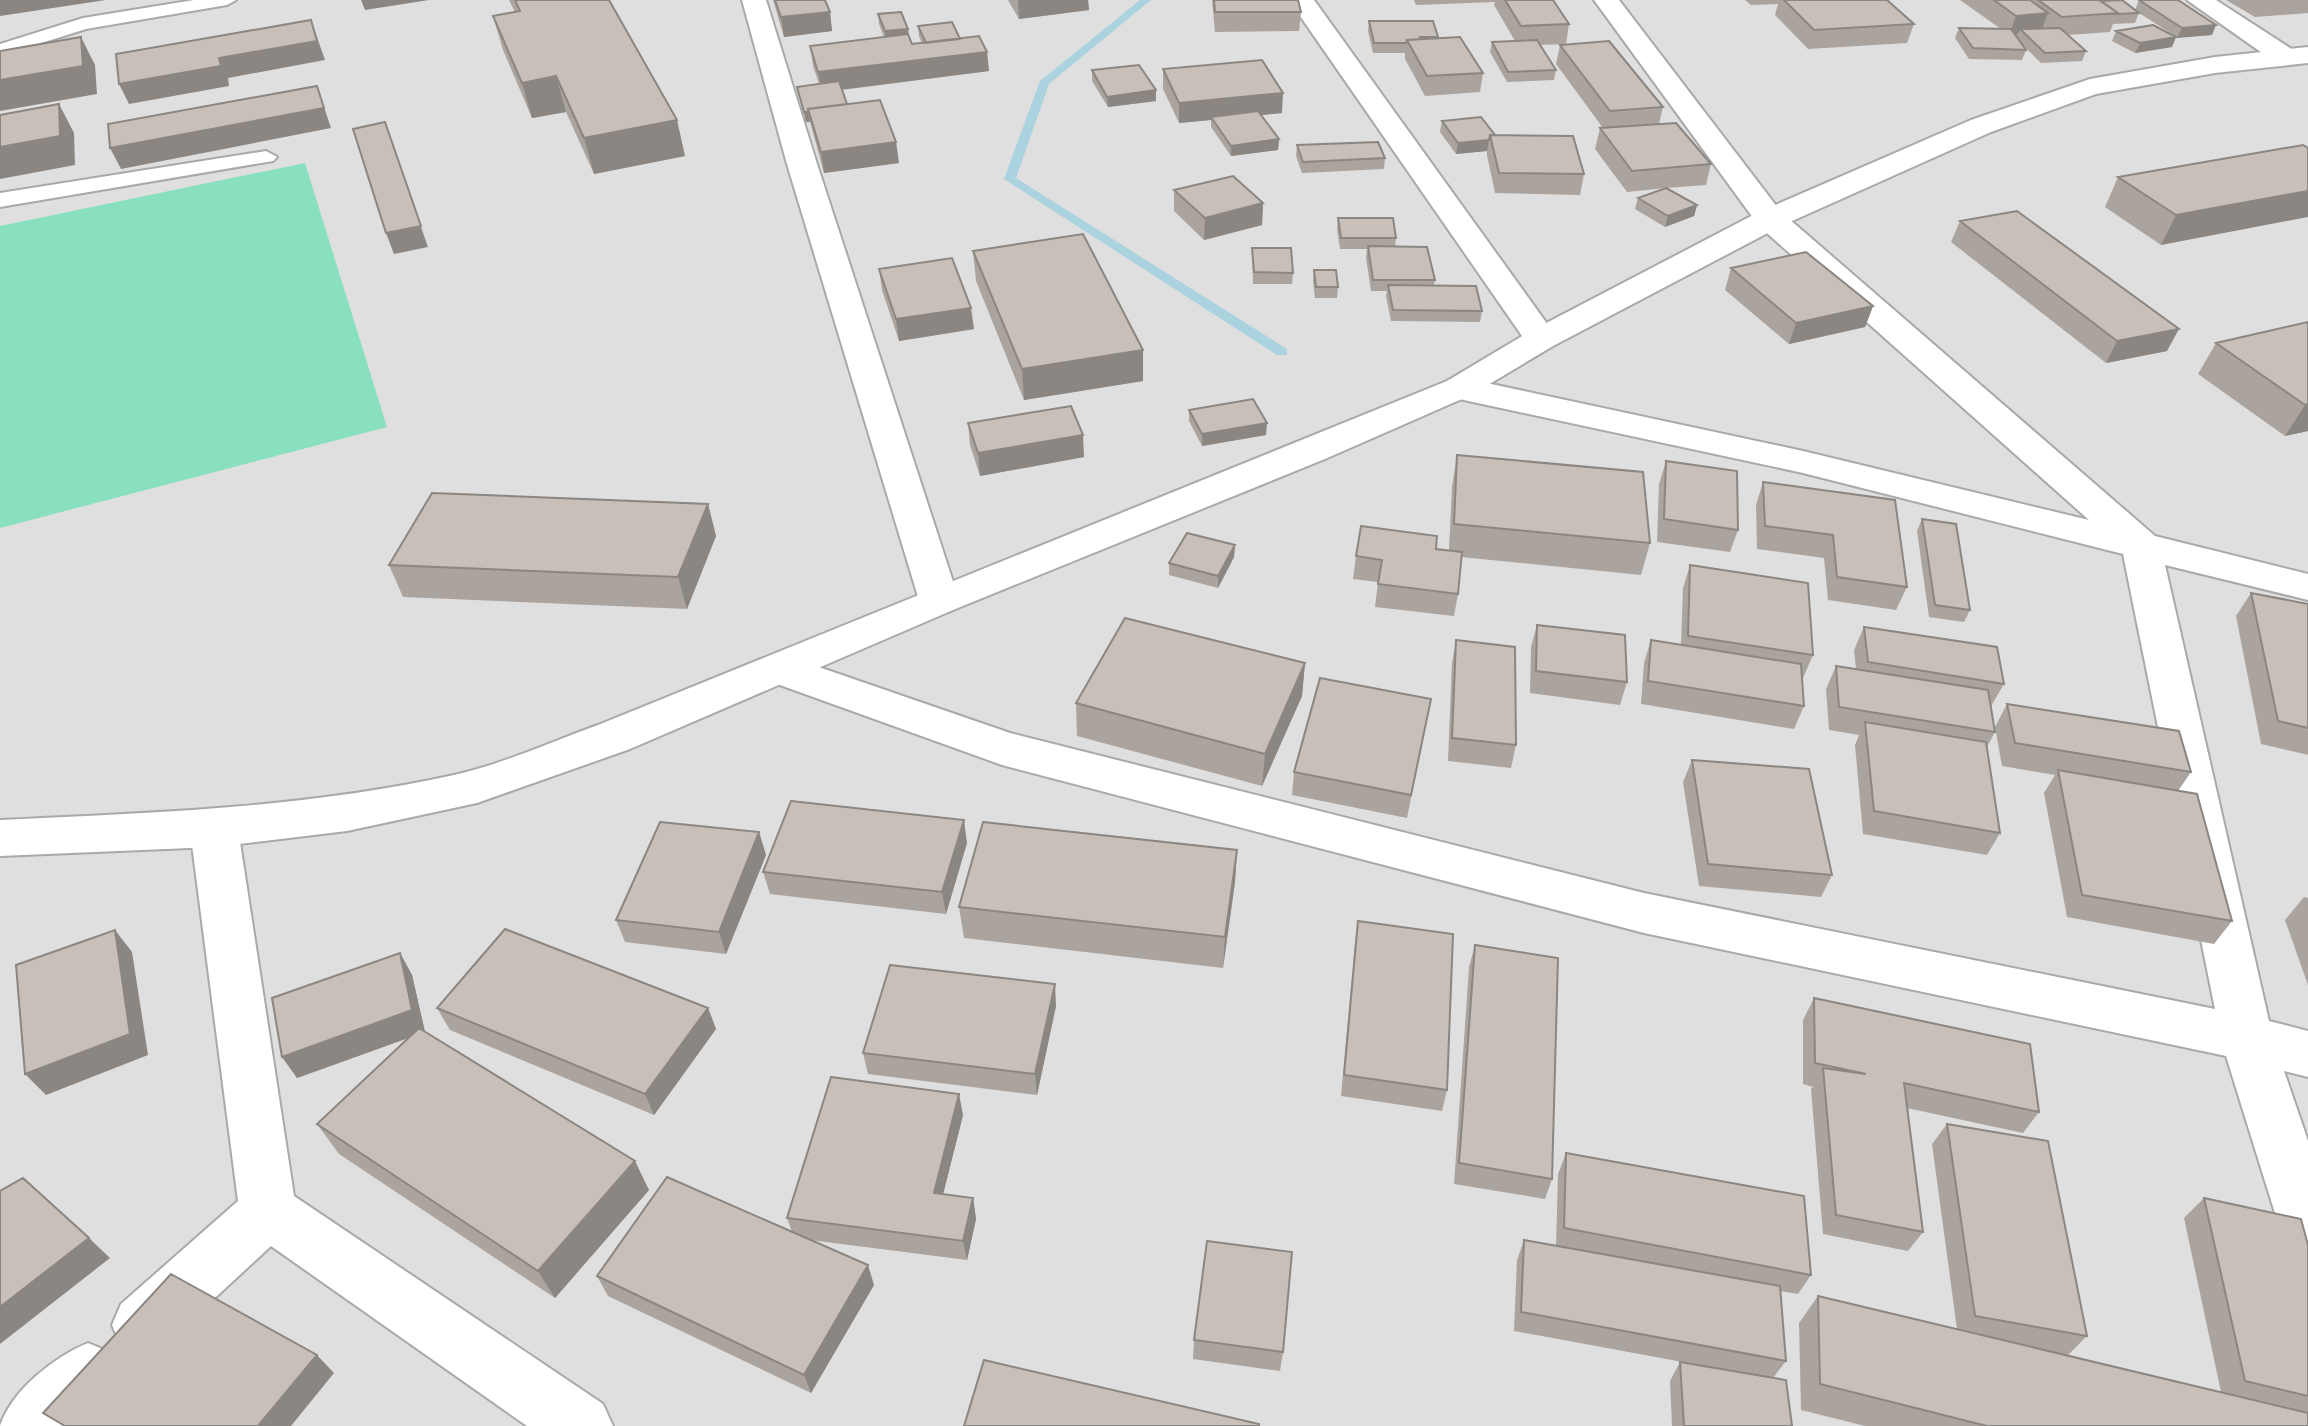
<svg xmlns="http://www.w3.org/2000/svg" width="2308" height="1426" viewBox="0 0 2308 1426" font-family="Barlow,sans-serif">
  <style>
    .residential { fill: #e0dfdf }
    .pitch { fill: #88e0be }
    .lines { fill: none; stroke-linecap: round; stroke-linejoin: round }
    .stream { fill: #aad3df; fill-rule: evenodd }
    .service-casing { stroke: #a9a9a9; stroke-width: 4 }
    .minor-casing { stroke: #a9a9a9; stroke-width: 4 }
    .tertiary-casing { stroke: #a9a9a9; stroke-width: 4 }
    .service { fill: #fff; fill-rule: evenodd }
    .minor { fill: #fff; fill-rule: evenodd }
    .tertiary { fill: #fff; fill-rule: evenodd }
    .wall { fill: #aba49e }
    .shaded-wall { fill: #8b8681 }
    .building { fill: #c7bfb8; stroke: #8b8681; stroke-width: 2 }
  </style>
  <rect width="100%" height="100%" fill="#f2efe9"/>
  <!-- residential -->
  <path class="residential" d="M0,0H2308V1426H0Z"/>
  <!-- pitch -->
  <path class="pitch" d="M305,163L387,427L0,528V226Z"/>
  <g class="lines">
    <!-- stream -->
    <path class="stream" d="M1140,0H1151L1049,84L1016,178L1287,349V355H1277L1004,179L1040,81Z"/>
    <defs>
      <path id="service" d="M194,0H236L227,5L86,29L0,56V44L83,18Z
        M266,151L277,157L273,161L0,207V193Z"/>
      <path id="minor" d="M742,0H766L817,164L959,600L953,610L939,614L925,610L919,600L787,164Z
        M1289,0H1314L1553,332L1558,339L1553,346L1541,349L1529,346Z
        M1594,0H1619L1781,212L2155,536L2308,574V600L2165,565L2269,1021L2308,1031V1077L2284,1071L2308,1141V1253L2288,1245L2279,1226L2226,1056L1644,933L1002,765L766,680L760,669L766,658L781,654L1010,733L1644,893L2215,1009L2123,554L1803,473L1459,399L1447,395L1441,388L1447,381L1459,377L1803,451L2089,520L1759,226Z
        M2187,0H2216L2293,50L2297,56L2293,62H2275Z
        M214,811L231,816L238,829L294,1196L603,1404L613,1426H527L271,1246L163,1346L142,1355L121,1346L112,1325L121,1304L238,1201L190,829L197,816Z
        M88,1343L110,1352L119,1374L110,1396L77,1426H0C12,1390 54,1357 88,1343Z"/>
      <path id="tertiary" d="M2308,47V63L2215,73L2096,94L1991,132L1781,226L1553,346L1471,395L1325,459L953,610L630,749L477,803L347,831L214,847L0,856V820C153,813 304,808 454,775C503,764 551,742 598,725L1447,381L1529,332L1759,212L1971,120L2090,79L2215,57Z"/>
    </defs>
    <!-- service casing -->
    <use href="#service" class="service-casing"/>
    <!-- minor casing -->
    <use href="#minor" class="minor-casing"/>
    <!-- tertiary casing -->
    <use href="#tertiary" class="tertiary-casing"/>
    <!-- service -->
    <use href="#service" class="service"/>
    <!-- minor -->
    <use href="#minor" class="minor"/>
    <!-- tertiary -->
    <use href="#tertiary" class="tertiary"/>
  </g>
  <!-- wall -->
  <path class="wall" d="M509,0H609L685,156L594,174L566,112L532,118L503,50L493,16L515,12Z
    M773,0H825L830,12L832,31L784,37Z
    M1008,0H1088L1089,10L1019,19Z
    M1212,0H1298L1301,12L1299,31L1215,32Z
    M1414,0H1553L1569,24L1566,44L1540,45L1556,70L1554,80L1507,82L1490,52L1492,42L1515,41L1494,5L1495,2L1416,5Z
    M1745,0H1887L1914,24L1907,43L1808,49L1775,15L1778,4L1751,5Z
    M1960,0H2099L2135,10L2139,0L2212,35L2176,37L2172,47L2135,53L2112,41L2116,31L2175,36L2136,11L2139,13L2135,23L2113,24L2110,32L2068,35L2086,51L2082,61L2041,63L2024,46L2026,50L2022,60L1969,59L1955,38L1959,28L2001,29Z
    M2226,0H2308V13L2255,17Z
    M878,14L908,29L909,36L912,44L922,43L919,36L918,26L960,39L987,52L989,71L842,90L847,104L896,142L899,163L824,173L810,122H806L797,87L819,84L813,66L810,46L884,37L879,24Z
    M1369,21L1438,37V38L1483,73L1480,92L1425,96L1405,59V53H1373L1368,31Z
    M1560,45L1663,107L1659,124L1711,164L1706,185L1666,188L1697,205L1694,216L1665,227L1635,209L1638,198L1666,188L1627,192L1595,149L1600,128H1603L1556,64Z
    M1163,69L1282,113L1261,115L1279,139L1278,150L1231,156L1211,127V120L1179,123L1163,89Z
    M1092,70L1156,101L1108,107L1092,81Z
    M1442,121L1495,135L1584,174L1580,195L1495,193L1487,155V151L1456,154L1440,132Z
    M1297,145L1385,158L1384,169L1302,173L1296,156Z
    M2308,148L2161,245L2105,207L2118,177Z
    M1174,190L1263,203L1262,225L1204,240L1174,211Z
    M1338,218L1396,238L1395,247L1435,280L1434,285L1482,311L1480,322L1391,321L1386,296L1387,291H1371L1366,258L1367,249H1340L1337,229Z
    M1960,221L2167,351L2106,363L1951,242Z
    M1252,248L1293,273L1292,284H1253Z
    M973,251L1143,381L1024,400L976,281Z
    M1731,268L1873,306L1865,327L1789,344L1725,290Z
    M879,269L974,329L899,341L882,290Z
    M1314,270L1338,287L1337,298H1315L1313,281Z
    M2308,322V431L2285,436L2198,374L2216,343Z
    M1189,410L1266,435L1202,446L1189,421Z
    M968,423L1084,457L980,476L970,445Z
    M1457,455L1650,543L1641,575L1461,557L1458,594L1454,616L1375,607L1378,582L1353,579L1356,556L1449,550L1452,487Z
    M1666,461L1738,530L1730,552L1657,542L1659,484Z
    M1763,482L1907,587L1896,610L1828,600L1824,558L1757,549L1756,505Z
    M708,504L716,536L687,609L403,597L389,565Z
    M1922,519L1970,610L1964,622L1929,617L1917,531Z
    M1235,545L1234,557L1218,588L1169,575V563Z
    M1690,565L1813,655L1803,678H1802L1804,706L1794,729L1641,704L1644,663L1651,640L1681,645L1683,588Z
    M2251,593L2308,604V755L2261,744L2236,616Z
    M1537,625L1627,682L1620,705L1530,693L1531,647Z
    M1864,627L2004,684L1991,706L1995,732L1987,747L2000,833L1987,855L1863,834L1855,745L1859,735L1829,730L1826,689L1836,666L1856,669L1854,650Z
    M1456,640L1516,745L1511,768L1448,761L1452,663Z
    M1305,663L1302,696L1262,786L1077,736L1076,703Z
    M1431,699L1407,818L1292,795L1294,772Z
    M2007,704L2191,772L2178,791L2232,921L2214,944L2067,917L2044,793L2055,775L2002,766L1995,727Z
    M1692,760L1832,875L1821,897L1699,886L1683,782Z
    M759,832L766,855L726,954L625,942L616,920Z
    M967,843L946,914L770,894L763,872Z
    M1237,850L1235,882L1223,968L964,938L959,907Z
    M2304,897L2308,898V985L2285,920Z
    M1358,921L1447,1090L1442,1111L1341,1096L1355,943Z
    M1475,945L1552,1179L1545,1199L1454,1184L1469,967Z
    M400,953L412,975L425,1032L649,1190L555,1298L339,1154L317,1124L408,1038L297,1078Z
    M1814,998L2039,1112L2023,1133L1907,1108L1923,1232L1908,1251L1823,1234L1811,1089L1813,1087L1803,1084V1020Z
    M1056,1006L1037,1095L868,1074L863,1053Z
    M437,1008H708L716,1029L654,1115L450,1030Z
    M963,1115L943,1195L973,1198L976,1219L967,1260L810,1240L874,1285L811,1393L608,1296L597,1276L792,1232L787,1218Z
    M1947,1124L2087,1336L2068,1355L2221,1392L2184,1218L2204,1198L2308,1245V1426H1865L1801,1410L1799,1323L1818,1296L1957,1329L1932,1144Z
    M1566,1153L1811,1275L1798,1294L1780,1291L1786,1361L1773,1378L1792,1426H1672L1670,1381L1680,1362L1726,1370L1514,1331L1517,1260L1524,1240L1556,1246L1558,1174Z
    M1194,1340L1283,1352L1280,1371L1193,1359Z"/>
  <!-- shaded-wall -->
  <path class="shaded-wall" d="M0,0H106L0,16Z
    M361,0H429L365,10Z
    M1018,0H1088L1089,10L1019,19Z
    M830,12L832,31L784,37L781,17Z
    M2048,13L2041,32L2020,29L2018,34L2009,35L2016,16Z
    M311,20L325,60L228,78L229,86L129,104L119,84Z
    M2216,25L2212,35L2177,38L2182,28Z
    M908,29L909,39L886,41L885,31Z
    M81,37L95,65L97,94L0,111V80Z
    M2176,37L2172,47L2135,53L2140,43Z
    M987,52L989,71L822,92L818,72Z
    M556,76L566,112L532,118L522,83Z
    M317,86L331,128L121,169L110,148Z
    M1156,90V101L1108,107L1107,97Z
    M1283,93L1282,113L1213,120L1211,117V120L1179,123V103Z
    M59,104L74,133L75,165L0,179V147Z
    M804,112H808L810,122H806Z
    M677,120L685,156L594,174L584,138Z
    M1279,139L1278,150L1231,156V146Z
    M1489,140L1487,151L1456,154L1458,143Z
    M896,142L899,163L824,173L821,152Z
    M392,143L428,247L394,254L386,233Z
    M2308,191V217L2161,245L2176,215Z
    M1263,203L1262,225L1204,240L1205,218Z
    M1697,205L1694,216L1665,227L1668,216Z
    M1873,306L1865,327L1789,344L1796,323Z
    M971,308L974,329L899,341L896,319Z
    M2179,329L2167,351L2106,363L2117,341Z
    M1143,350V381L1024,400L1022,369Z
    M2308,404V431L2285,436L2305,405Z
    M1267,423L1266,435L1202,446V434Z
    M1083,435L1084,457L980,476L978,453Z
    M708,504L716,536L687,609L678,577Z
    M1235,545L1234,557L1218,588V576Z
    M1305,663L1302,696L1262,786L1265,754Z
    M964,820L967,843L946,914L942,892Z
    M759,832L766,855L726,954L719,932Z
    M1237,850L1235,882L1223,968L1225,937Z
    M115,930L132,952L148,1055L46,1095L25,1074Z
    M400,953L412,975L425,1032L297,1078L282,1057Z
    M1055,984L1056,1006L1037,1095L1035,1074Z
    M708,1008L716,1029L654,1115L645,1094Z
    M959,1094L963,1115L938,1214L934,1193Z
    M635,1161L649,1190L555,1298L538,1271Z
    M973,1198L976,1219L967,1260L963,1241Z
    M89,1238L110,1258L0,1344V1307Z
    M868,1265L874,1285L811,1393L804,1375Z
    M317,1355L334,1373L291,1426H258Z"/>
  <!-- building -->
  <path class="building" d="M515,0H609L677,120L584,138L556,76L522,83L493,16L520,11Z
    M775,0H825L830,12L781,17Z
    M1214,0H1298L1301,12H1215Z
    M1505,0H1553L1569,24L1521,26Z
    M1784,0H1887L1914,24L1814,30Z
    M1994,0H2030L2048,13L2016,16Z
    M2038,0H2099L2118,13L2062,17Z
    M2122,0L2139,13L2118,14V13L2101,1Z
    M2139,0H2178L2216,25L2182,28Z
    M901,12L908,29L885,31L878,14Z
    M311,20L317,41L219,58L221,66L119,84L116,54Z
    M1369,21H1433L1438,37H1420L1421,39L1407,40L1406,43H1374Z
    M952,22L960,39L926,43L918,26Z
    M2153,25L2176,37L2140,43L2116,31Z
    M1959,28L2011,29L2026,50L1973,48Z
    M2060,28L2086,51L2045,53L2020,29Z
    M908,34L912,44L979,36L987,52L818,72L810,46Z
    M81,37L83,66L0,80V51Z
    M1460,37L1483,73L1427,76L1407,40Z
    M1537,40L1556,70L1508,72L1492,42Z
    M1609,41L1663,107L1610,111L1560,45Z
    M1262,60L1283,93L1179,103L1163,69Z
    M1139,65L1156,90L1107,97L1092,70Z
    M839,81L847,104L808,109V112H804L797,87Z
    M317,86L324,108L110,148L108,124Z
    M880,100L896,142L821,152L808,109Z
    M59,104L60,136L0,147V115Z
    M1258,111L1279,139L1231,146L1211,117Z
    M1481,117L1495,135H1490L1489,140L1458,143L1442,121Z
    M385,122L421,226L386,233L353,129Z
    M1676,123L1711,164L1632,171L1600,128Z
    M1490,135L1573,136L1584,174L1499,173Z
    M1378,142L1385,158L1303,162L1297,145Z
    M2303,145L2308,148V191L2176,215L2118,177Z
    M1233,176L1263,203L1205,218L1174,190Z
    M1666,188L1697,205L1668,216L1638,198Z
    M2017,211L2179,329L2117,341L1960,221Z
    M1338,218H1393L1396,238H1341Z
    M1083,234L1143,350L1022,369L973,251Z
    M1368,246L1427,247L1435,280H1373Z
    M1252,248H1291L1293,273L1254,272Z
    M1806,252L1873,306L1796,323L1731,268Z
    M952,258L971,308L896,319L879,269Z
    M1314,270H1336L1338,287H1316Z
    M1388,285L1476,286L1482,311L1393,310Z
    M2308,322V404L2305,405L2216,343Z
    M1253,399L1267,423L1202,434L1189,410Z
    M1071,406L1083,435L978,453L968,423Z
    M1457,455L1643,472L1650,543L1454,524Z
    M1666,461L1737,471L1738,530L1664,519Z
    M1763,482L1895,500L1907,587L1837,577L1833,535L1765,526Z
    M432,493L708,504L678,577L389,565Z
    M1922,519L1956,524L1970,610L1935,605Z
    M1361,526L1437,536L1436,549L1462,552L1458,594L1378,584L1382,560L1356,556Z
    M1187,533L1235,545L1218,576L1169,563Z
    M1690,565L1808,583L1813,655L1688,636Z
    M2251,593L2308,604V728L2278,721Z
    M1125,618L1305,663L1265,754L1076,703Z
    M1537,625L1625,635L1627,682L1536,671Z
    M1864,627L1997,647L2004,684L1868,662Z
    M1456,640L1515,647L1516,745L1452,738Z
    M1651,640L1801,664L1804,706L1648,681Z
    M1836,666L1988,690L1995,732L1839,707Z
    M1320,678L1431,699L1411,795L1294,772Z
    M2007,704L2179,731L2191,772L2015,743Z
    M1865,722L1986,742L2000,833L1874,811Z
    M1692,760L1809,769L1832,875L1708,864Z
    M2058,770L2197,794L2232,921L2082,895Z
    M791,801L964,820L942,892L763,872Z
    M660,822L759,832L719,932L616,920Z
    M983,822L1237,850L1225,937L959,907Z
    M1358,921L1453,934L1447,1090L1344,1075Z
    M505,929L708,1008L645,1094L437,1008Z
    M115,930L130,1034L25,1074L16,965Z
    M1475,945L1558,958L1552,1179L1459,1163Z
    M400,953L412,1010L282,1057L272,998Z
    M890,965L1055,984L1035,1074L863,1053Z
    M1814,998L2030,1044L2039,1112L1904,1083L1923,1232L1836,1215L1823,1068L1866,1074L1815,1063Z
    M419,1028L635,1161L538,1271L317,1124Z
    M831,1077L959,1094L934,1193L973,1198L963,1241L787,1218Z
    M1947,1124L2048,1141L2087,1336L1975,1316Z
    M1566,1153L1804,1196L1811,1275L1564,1228Z
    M667,1177L868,1265L804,1375L597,1276Z
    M23,1178L89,1238L0,1307V1191Z
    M2204,1198L2301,1219L2308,1245V1396L2245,1381Z
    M1524,1240L1780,1286L1786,1361L1521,1312Z
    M1207,1241L1292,1252L1283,1352L1194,1340Z
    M171,1274L317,1355L258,1426H65L43,1413Z
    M1818,1296L2308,1413V1426H1987L1820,1384Z
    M984,1360L1259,1424V1426H964Z
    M1680,1362L1786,1380L1792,1426H1684Z"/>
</svg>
